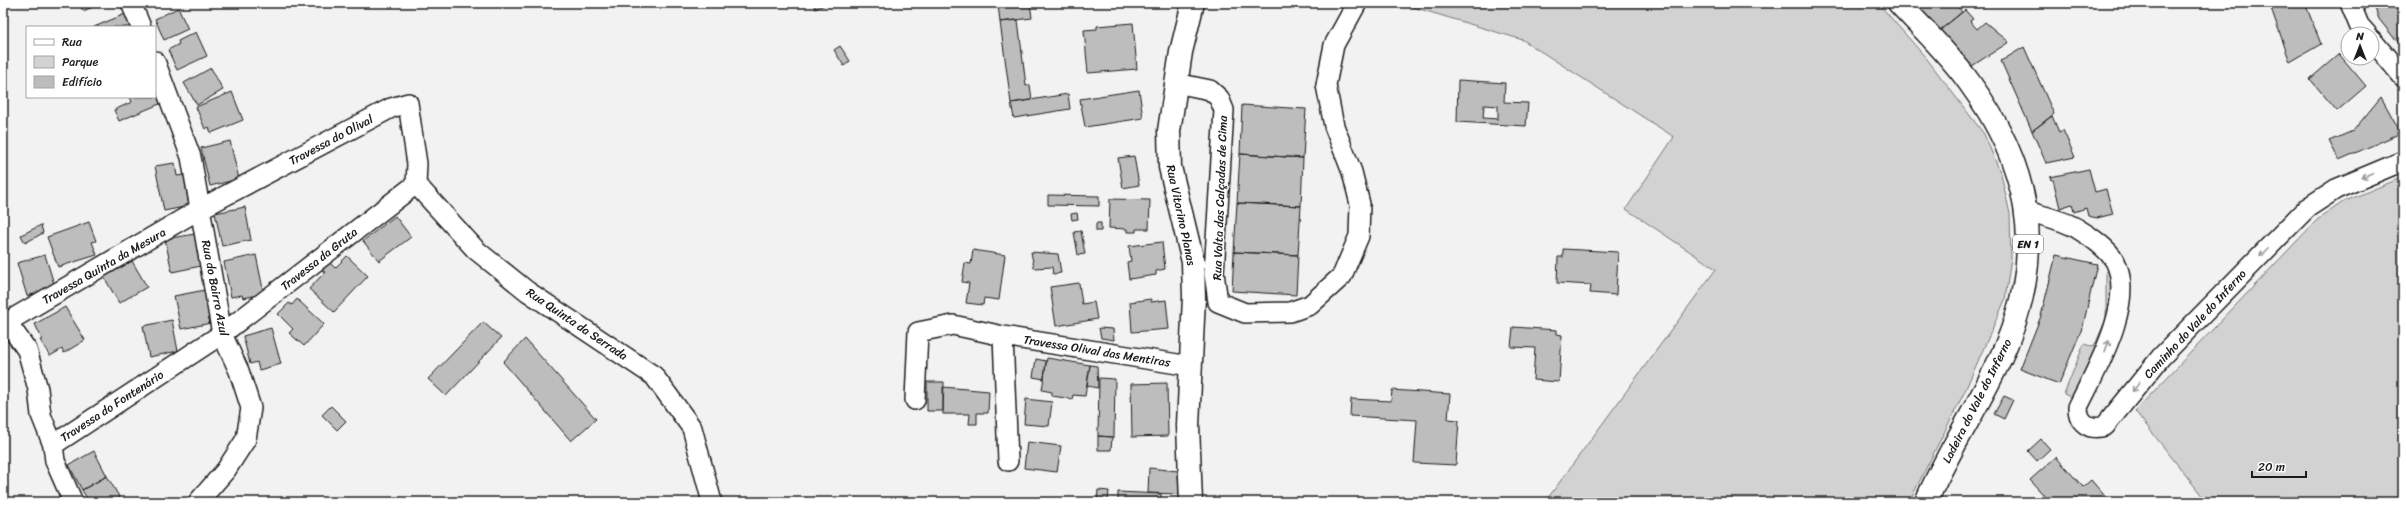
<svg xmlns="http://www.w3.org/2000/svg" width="2406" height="505" viewBox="0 0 2406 505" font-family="Sriracha,sans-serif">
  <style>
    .green { fill: #d2d2d2; stroke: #777 }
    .building { fill: #bdbdbd; stroke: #1c1c1c; fill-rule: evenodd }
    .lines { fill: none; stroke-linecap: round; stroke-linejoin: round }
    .minor-casing { stroke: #1c1c1c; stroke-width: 22 }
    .tertiary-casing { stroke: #1c1c1c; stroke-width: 25 }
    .primary-casing { stroke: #1c1c1c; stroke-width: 25 }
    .minor { stroke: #fff; stroke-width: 19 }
    .tertiary { stroke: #fff; stroke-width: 22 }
    .primary { stroke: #fff; stroke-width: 22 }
    .oneway { stroke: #999 }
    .labels { text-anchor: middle; stroke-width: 3; stroke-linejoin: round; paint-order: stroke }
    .shield { fill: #fff; stroke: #606060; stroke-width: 1 }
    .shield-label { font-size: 11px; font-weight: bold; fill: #1c1c1c }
    .street-label { font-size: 12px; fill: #1c1c1c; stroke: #fff }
  </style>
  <rect width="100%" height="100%" fill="#f2f2f2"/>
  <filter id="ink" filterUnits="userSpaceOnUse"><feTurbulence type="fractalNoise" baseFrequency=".025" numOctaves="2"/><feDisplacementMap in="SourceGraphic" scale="8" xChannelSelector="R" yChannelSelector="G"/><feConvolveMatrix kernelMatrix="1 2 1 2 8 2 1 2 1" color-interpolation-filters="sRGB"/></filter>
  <g filter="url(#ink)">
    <!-- green -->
    <path class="green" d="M1410,3H1878L1927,59L1984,134L2001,174L2010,214L2011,258L2005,300L1964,393L1909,502H1545L1716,269L1626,209L1674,137L1523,40L1413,7Z
      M2403,177V502H2201L2203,497L2135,411L2317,220L2343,202Z
      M2110,266L2113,291L2109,319L2073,398L2064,394L2084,344L2094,347L2106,319V273Z"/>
    <!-- building -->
    <path class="building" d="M79,3H103L83,11Z
      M814,3H823L824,5L815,9Z
      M1030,3L1032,18L1000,22L998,4Z
      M1084,3H1107L1084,6Z
      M1914,3H1958L1956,5L1962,12L1939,31Z
      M2305,3L2321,44L2290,62L2271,8Z
      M2373,3H2403V44L2394,38L2379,19Z
      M178,8L188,29L164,40L155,19Z
      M1965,10L1973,19L1970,21L1977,29L1985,22L2009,42L1972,66L1939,31Z
      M125,14L130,27H94Z
      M1018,20L1026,86L1030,85L1032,100L1011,103L1000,22Z
      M1133,23L1137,69L1088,73L1084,30L1097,29V26Z
      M196,32L207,56L177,70L168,50L179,44L178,41Z
      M840,46L850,61L844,66L834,50Z
      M2024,47L2054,114L2032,131L2001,61Z
      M2339,54L2366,86L2337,111L2310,79Z
      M211,68L223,90L197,105L184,83Z
      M1458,80L1505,83L1504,102L1528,103L1526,126L1457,122ZM1484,105L1498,106V119L1483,118Z
      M155,86L162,103L119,121L114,110L132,102L130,97H155Z
      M1139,90L1143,118L1085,127L1080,99Z
      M232,92L243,120L211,133L209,127L205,129L196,107Z
      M1068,94L1070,109L1014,118L1011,103Z
      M2381,97L2401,133L2339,160L2329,141L2353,131Z
      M1242,105L1306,109L1303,158L1240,154Z
      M2052,116L2059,132L2063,130L2075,157L2046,163L2032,131Z
      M230,141L239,179L210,186L201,148Z
      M1240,154L1303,158L1301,206L1237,203Z
      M1134,156L1139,185L1123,188L1118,158Z
      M175,163L177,176L184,175L189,206L164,211L155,166Z
      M2089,169L2095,192L2106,189L2113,214L2097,218L2088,216L2086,208L2074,212L2072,204L2060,208L2053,179L2051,180L2050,177Z
      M1048,195L1099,196V206L1048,205Z
      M1110,199L1150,200L1149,229H1136V232H1127V229L1109,228Z
      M1237,203L1301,206L1298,255L1234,252Z
      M245,207L251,240L222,246L215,213Z
      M1077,213L1078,219L1072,220L1071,214Z
      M395,216L411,237L379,261L363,241Z
      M89,222L96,241L92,242L97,255L58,267L47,237Z
      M1096,223H1101V231H1096Z
      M41,225L43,233L25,243L21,235Z
      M1081,231L1085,254L1078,255L1074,232Z
      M195,234L201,266L172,272L165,239Z
      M1162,242L1165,269L1156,271V275L1129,279L1127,262L1131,261L1129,246Z
      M1563,249L1618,252L1616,295L1590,293L1591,285L1557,283L1558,257H1563Z
      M973,250L1005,255L999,300L984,298L983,305L966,303L969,283L962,282L965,263L971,264Z
      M1031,252L1058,254L1061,273L1053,274L1052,267L1034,268Z
      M1234,252L1298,255L1296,295L1232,291Z
      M45,255L55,287L27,296L17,263Z
      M256,255L264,294L243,298L242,295L231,297L224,262Z
      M2056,255L2097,264L2083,326L2059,384L2020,369L2041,316Z
      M347,256L368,276L334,312L309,289L325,272L322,270L329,262L335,268Z
      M132,261L147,287L119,303L104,277Z
      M1079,283L1082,304L1094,302L1097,319L1056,326L1050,287Z
      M205,290L211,323L181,329L174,296Z
      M297,299L324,324L304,346L289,333L293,329L278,314L289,303L292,305Z
      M1151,299V302L1166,300L1169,329L1132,332L1130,302Z
      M65,307L85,340L64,353L62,349L50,356L40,340L42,339L35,324Z
      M172,320L178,351L149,357L143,326Z
      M483,322L501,338L446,396L428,379Z
      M1513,327L1557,330V334L1562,335L1559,382L1533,380L1535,348L1511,347Z
      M271,328L281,364L259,370L257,362L250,364L243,336Z
      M1099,328L1113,329L1114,340L1101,338Z
      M525,339L596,419L571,441L503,362Z
      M1047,358L1090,365L1085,396L1073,395L1072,399L1052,396V392L1042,390Z
      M1036,359L1046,361L1044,379L1033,377Z
      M1090,365L1097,366L1098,388L1087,386Z
      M1099,378L1115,379L1114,437L1098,436Z
      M927,382H944L943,411H927Z
      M1167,383L1168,436L1132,437L1131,384Z
      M943,387L989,391L988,413H977V424H969L970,414H943Z
      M1392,390L1450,394L1448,419L1459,420L1456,465L1414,463L1417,420L1350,416L1351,399L1391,401Z
      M2004,396L2013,400L2004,419L1994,414Z
      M1026,399L1052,402L1049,426L1024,424Z
      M331,406L346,421L337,430L322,415Z
      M1098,436L1112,437L1111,450H1098Z
      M2041,439L2050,449L2037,461L2028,451Z
      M1027,442L1061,446L1057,472L1024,468Z
      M94,451L107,476L82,490L69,465Z
      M2056,457L2083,487L2091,480L2110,502H2050L2030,480Z
      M1149,468L1178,471L1179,494L1148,493Z
      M107,476L121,500L117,502H89L82,490Z
      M1098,490L1109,491L1108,500L1097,502Z
      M1118,492L1161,494V502H1118Z"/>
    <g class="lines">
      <defs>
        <path id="minor" d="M131,3L141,27
          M2350,3L2359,25L2367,34
          M2372,40L2403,77
          M155,61L191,157L222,334L239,371L251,408L246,439L226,470L198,502
          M1176,83L1210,90L1219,98L1224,110L1214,273L1218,302L1245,313L1290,312L1310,305L1342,276L1359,236L1360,204L1352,172L1334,126L1326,85L1334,45L1357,3
          M2027,211C2043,216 2064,220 2078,229C2090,236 2108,249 2115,261C2136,302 2096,370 2078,407C2078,423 2090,431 2105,426L2161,357L2307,208L2336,189L2403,161
          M1003,336L1008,461
          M915,400L918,332L953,325L1003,336L1190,366
          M53,445L41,415L38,389L27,350L7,322L200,209L391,108L408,103L417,164L416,184L476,250L527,291L654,376L692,428L712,502
          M73,502L55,461L53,445L222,334L416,184"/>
        <path id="tertiary" d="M1191,502L1188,425L1194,297L1193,262L1170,167L1169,131L1181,52L1193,3"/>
        <path id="primary" d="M1899,3C1923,29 1949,54 1969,82C2029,164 2046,248 2007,343C1985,398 1949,447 1926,502"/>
      </defs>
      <!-- minor casing -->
      <use href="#minor" class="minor-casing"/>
      <!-- tertiary casing -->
      <use href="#tertiary" class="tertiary-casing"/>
      <!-- primary casing -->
      <use href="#primary" class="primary-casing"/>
      <!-- minor -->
      <use href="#minor" class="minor"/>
      <!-- tertiary -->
      <use href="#tertiary" class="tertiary"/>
      <!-- primary -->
      <use href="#primary" class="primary"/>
    </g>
    <!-- one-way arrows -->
    <defs><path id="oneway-shaft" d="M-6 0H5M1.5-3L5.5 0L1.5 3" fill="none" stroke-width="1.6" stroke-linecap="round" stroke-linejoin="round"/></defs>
    <g class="oneway">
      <use href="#oneway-shaft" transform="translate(2367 176) rotate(157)"/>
      <use href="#oneway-shaft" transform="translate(2264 252) rotate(135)"/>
      <use href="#oneway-shaft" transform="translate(2107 346) rotate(-71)"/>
      <use href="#oneway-shaft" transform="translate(2136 387) rotate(129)"/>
    </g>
  </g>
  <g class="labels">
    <!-- shield labels -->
    <rect class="shield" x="2013" y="235" width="30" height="18" rx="3"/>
    <g class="shield-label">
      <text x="2028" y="248">EN 1</text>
    </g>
    <!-- street labels -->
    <g class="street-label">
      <text transform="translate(331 140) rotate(-28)" y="4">Travessa do Olival</text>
      <text transform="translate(1220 198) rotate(-88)" y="4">Rua Volta das Calçadas de Cima</text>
      <text transform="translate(1181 215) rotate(78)" y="4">Rua Vitorino Planas</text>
      <text transform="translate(319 259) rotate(-38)" y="4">Travessa da Gruta</text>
      <text transform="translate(104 266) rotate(-30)" y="4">Travessa Quinta da Mesura</text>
      <text transform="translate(215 288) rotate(79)" y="4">Rua do Bairro Azul</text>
      <text transform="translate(577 324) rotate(34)" y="4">Rua Quinta da Serrada</text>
      <text transform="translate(2195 324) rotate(-47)" y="4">Caminho do Vale do Inferno</text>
      <text transform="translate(1097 351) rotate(9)" y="4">Travessa Olival das Mentiras</text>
      <text transform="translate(1977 401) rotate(-63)" y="4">Ladeira do Vale do Inferno</text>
      <text transform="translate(112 406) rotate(-33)" y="4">Travessa do Fontenário</text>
    </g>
  </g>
  <!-- margin -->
  <rect width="2406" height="505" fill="none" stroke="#fff" stroke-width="16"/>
  <rect x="8" y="8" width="2390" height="489" fill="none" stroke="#1c1c1c" stroke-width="1.5" filter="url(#ink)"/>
  <!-- legend -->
  <rect x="26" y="26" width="130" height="72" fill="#ffffff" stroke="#a4a4a4"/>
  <rect x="34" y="39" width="20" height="6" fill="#ffffff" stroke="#a4a4a4"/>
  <text x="62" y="46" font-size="12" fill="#1c1c1c">Rua</text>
  <rect x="34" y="56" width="20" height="12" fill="#d2d2d2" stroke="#a4a4a4"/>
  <text x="62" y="66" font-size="12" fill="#1c1c1c">Parque</text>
  <rect x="34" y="76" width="20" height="12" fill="#bdbdbd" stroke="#a4a4a4"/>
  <text x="62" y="86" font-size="12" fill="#1c1c1c">Edifício</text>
  <!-- north arrow -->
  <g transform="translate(2360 46)"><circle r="19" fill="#ffffff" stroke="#a4a4a4"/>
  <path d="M0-3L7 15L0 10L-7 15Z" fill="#1c1c1c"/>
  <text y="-6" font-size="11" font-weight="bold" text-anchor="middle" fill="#1c1c1c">N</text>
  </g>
  <!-- scale -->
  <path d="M2252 471v6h54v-6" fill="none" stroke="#1c1c1c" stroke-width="2"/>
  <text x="2258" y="471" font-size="12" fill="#1c1c1c" stroke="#ffffff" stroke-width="3" paint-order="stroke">20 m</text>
</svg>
